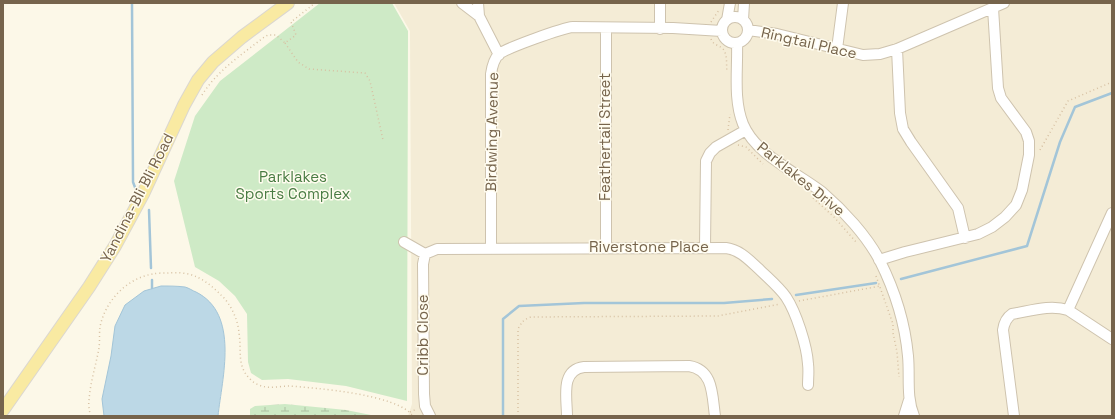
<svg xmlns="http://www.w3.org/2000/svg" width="1115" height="419" viewBox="0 0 1115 419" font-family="'Space Grotesk',sans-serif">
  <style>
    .residential { fill: #f4ecd6 }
    .wetland { fill: url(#wetland-marsh) }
    .green { fill: #ceeac6 }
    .water { fill: #bcd8e6; stroke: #a3c5d8 }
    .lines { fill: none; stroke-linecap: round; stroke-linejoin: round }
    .stream { stroke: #a3c5d8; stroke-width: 2.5 }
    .minor-casing { stroke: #cec3ae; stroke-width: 12 }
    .major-casing { stroke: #dbd7d0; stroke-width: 14 }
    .path { stroke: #d7c1a3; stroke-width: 1.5; stroke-dasharray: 1 3; stroke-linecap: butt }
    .minor { stroke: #fff; stroke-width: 10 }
    .major { stroke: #f9eaa2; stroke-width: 12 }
    .labels { text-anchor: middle; stroke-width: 3; stroke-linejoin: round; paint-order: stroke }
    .street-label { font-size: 15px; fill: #76644c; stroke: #fffcef }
    .park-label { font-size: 15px; fill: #497c43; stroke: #fffcef }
  </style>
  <defs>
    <pattern id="wetland-marsh" width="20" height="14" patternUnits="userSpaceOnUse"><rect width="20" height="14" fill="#ceeac6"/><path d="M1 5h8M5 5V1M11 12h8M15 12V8" fill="none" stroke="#acc1a3"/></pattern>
  </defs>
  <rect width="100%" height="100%" fill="#fcf8e8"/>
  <!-- residential -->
  <path class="residential" d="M394,3H1112V416H408L412,404L410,31Z"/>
  <!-- wetland -->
  <path class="wetland" d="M285,404L346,410L376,416H250V409L255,406Z"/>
  <!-- green -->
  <path class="green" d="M320,3H392L408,31L407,401L346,386L288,379L262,380L251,373L248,362L247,314L235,296L219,281L195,267L174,181L195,116L220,81Z"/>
  <!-- water -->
  <path class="water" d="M161,286C169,286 177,286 185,287C189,288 193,291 196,292C240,314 222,378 218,416H104L102,399L111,356L115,326L125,305L144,291Z"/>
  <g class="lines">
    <!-- stream -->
    <path class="stream" d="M132,3L133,182L136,190
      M149,210L151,268
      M901,279L1027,246L1060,142L1075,107L1112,93
      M152,280V288
      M796,295L876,283
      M503,416V319L519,306L584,303H724L772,299"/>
    <defs>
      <path id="minor" d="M462,3L479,16
        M478,3L479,16L499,55
        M722 30a13 13 0 1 1 26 0a13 13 0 1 1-26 0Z
        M727,20L730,3
        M743,20L744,3
        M660,29V3
        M748,30L777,34L863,55L880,54L897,49L1004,3
        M737,43C738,69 733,99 743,124C756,155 796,172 822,192C843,210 867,236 880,261C895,291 905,323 908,356C910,376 906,397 914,416
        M837,49L843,3
        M897,49L900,113L903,129L911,142L958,208L965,238
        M404,242L425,254
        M606,247V28
        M705,247L706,161L710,153L716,147L746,130
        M491,248V74C492,67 494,59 499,54C507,48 562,28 573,27L673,28L722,31
        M425,254L437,249L726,248C740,250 748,259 759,269C768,278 779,287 786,297C796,312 807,346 808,364C809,371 808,378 808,385
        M425,254L423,264L424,394L425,406L430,416
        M879,260L905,252L978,234L992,227L1005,217L1016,205L1022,190L1029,155V141L1026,132L1001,98L998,88L993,8
        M1068,310L1112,213
        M567,416C567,398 560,370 584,367L689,366C714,370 712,396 715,416
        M904,416L909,400
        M1014,416L1003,330C1004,323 1006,318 1012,314C1030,311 1050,304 1068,310L1112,339"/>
      <path id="major" d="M3,410L89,287L115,246L143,194L184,105L198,80L213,62L242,37L288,3"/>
    </defs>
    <!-- minor casing -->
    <use href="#minor" class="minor-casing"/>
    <!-- major casing -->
    <use href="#major" class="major-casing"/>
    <!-- path -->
    <path class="path" d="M711,22L719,10
      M711,39C713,45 719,45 723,49C728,55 726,66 727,72
      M285,43L298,62L309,69L365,73L370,81L383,140
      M202,95C217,71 241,55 263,38L268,35H276L285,43L296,35L291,22L315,3
      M728,130L730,114
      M738,145L746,147L763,164
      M1040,150L1068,101L1112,82
      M813,198L834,217L856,242
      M876,276L893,324V333L897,352L899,377
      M799,301L880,286
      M410,412L417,409
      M90,416C90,411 88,406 89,401C90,383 96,365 99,348C100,341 99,333 100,327C105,301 127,278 153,274C157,273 163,273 168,273C177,272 189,273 197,277C206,281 214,288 221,295C231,304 238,320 239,333C242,351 236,366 251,380C254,383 258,385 262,386C270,389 280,386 289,386C315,388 397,394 413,416
      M518,416V329C521,323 524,319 531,317L718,316L780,304"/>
    <!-- minor -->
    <use href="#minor" class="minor"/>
    <!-- major -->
    <use href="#major" class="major"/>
  </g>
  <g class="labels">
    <!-- street labels -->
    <g class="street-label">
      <text transform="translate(809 43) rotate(13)" y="5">Ringtail Place</text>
      <text transform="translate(492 132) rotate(-89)" y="5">Birdwing Avenue</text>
      <text transform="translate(605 137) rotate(-90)" y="5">Feathertail Street</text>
      <text transform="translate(801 179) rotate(39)" y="5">Parklakes Drive</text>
      <text transform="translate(137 198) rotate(-63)" y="5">Yandina-Bli Bli Road</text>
      <text x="649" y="252">Riverstone Place</text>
      <text transform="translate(423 335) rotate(-90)" y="5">Cribb Close</text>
    </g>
    <!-- park labels -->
    <g class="park-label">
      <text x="293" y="182">Parklakes<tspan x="293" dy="17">Sports Complex</tspan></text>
    </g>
  </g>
  <!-- border -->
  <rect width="1115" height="419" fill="none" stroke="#76644c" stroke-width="8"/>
</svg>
